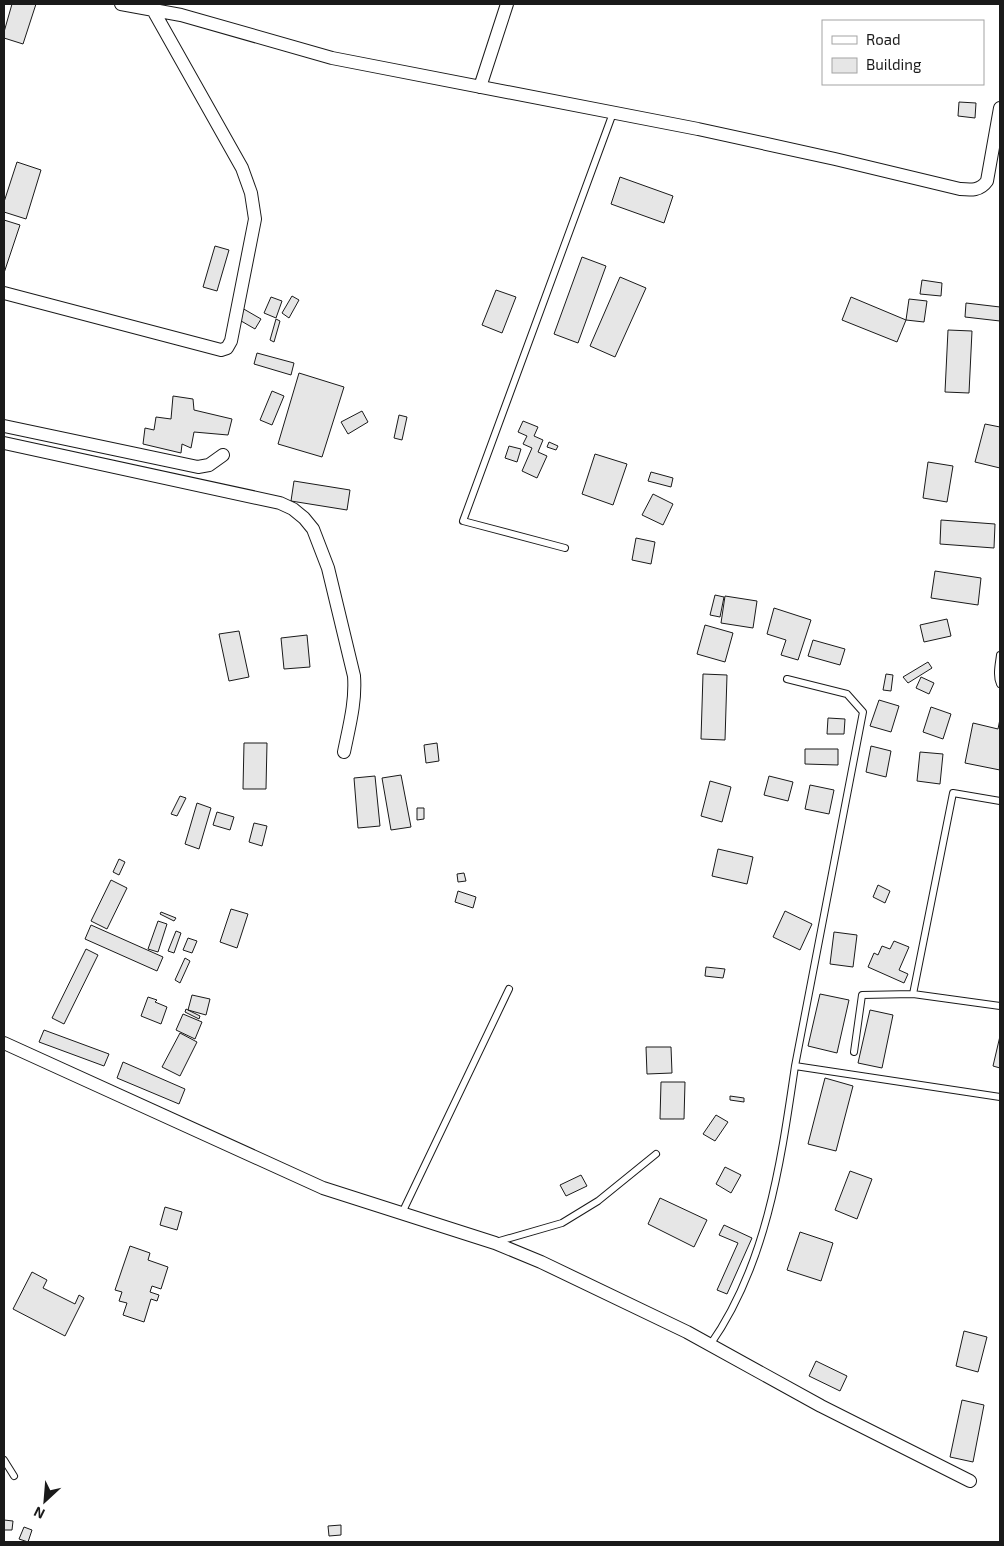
<svg xmlns="http://www.w3.org/2000/svg" width="1004" height="1546" viewBox="0 0 1004 1546" font-family="'Exo 2',sans-serif">
  <style>
    .building { fill: #e6e6e6; stroke: #1a1a1a }
    .lines { fill: none; stroke-linecap: round; stroke-linejoin: round }
    .service-casing { stroke: #1a1a1a; stroke-width: 8 }
    .minor-casing { stroke: #1a1a1a; stroke-width: 14 }
    .service { stroke: #fff; stroke-width: 6 }
    .minor { stroke: #fff; stroke-width: 12 }
  </style>
  <rect width="100%" height="100%" fill="#fff"/>
  <!-- building -->
  <path class="building" d="M12,4H36L23,44L4,38V32Z
    M959,102L976,103L975,118L958,116Z
    M17,162L41,170L26,219L4,212V202Z
    M620,177L673,196L664,223L611,204Z
    M4,220L20,225L4,273Z
    M215,246L229,250L217,291L203,287Z
    M582,257L606,266L578,343L554,334Z
    M620,277L646,288L615,357L590,346Z
    M922,280L942,283L941,296L920,294Z
    M496,290L516,297L502,333L482,325Z
    M292,296L299,300L289,318L282,313Z
    M271,297L282,301L276,318L264,313Z
    M851,297L906,320L897,342L842,320Z
    M909,299L927,301L924,322L906,320Z
    M966,303L1000,307V321L965,317Z
    M242,308L261,319L255,329L236,318Z
    M276,319L280,321L274,342L270,340Z
    M948,330L972,331L969,393L945,392Z
    M257,353L294,363L291,375L254,364Z
    M299,373L344,387L322,457L278,444Z
    M272,391L284,396L272,425L260,420Z
    M173,396L193,399L194,410L232,419L228,435L194,432L191,448L182,444L181,453L143,444L145,428L154,430L156,417L171,419Z
    M362,411L368,422L348,434L341,422Z
    M399,415L407,417L402,440L394,438Z
    M523,421L538,427L534,436L543,440L538,452L547,456L537,478L522,471L532,448L523,444L527,436L518,432Z
    M985,424L1000,427V468L975,462Z
    M549,442L558,446L556,450L547,447Z
    M509,446L521,449L517,462L505,458Z
    M595,454L627,464L613,505L582,494Z
    M928,462L953,466L947,502L923,498Z
    M651,472L673,478L671,487L648,481Z
    M294,481L350,490L347,510L291,501Z
    M653,494L673,504L663,525L642,515Z
    M941,520L995,524L994,548L940,544Z
    M636,538L655,542L651,564L632,560Z
    M935,571L981,578L978,605L931,598Z
    M715,595L724,597L720,617L710,615Z
    M725,596L757,601L753,628L721,623Z
    M774,608L811,620L798,660L781,655L786,640L767,634Z
    M947,619L951,636L924,642L920,625Z
    M705,625L733,633L725,662L697,654Z
    M239,631L249,677L229,681L219,634Z
    M307,635L310,667L284,669L281,638Z
    M813,640L845,649L840,665L808,656Z
    M928,662L932,668L908,683L903,677Z
    M703,674L727,675L725,740L701,739Z
    M886,674L893,675L891,691L883,690Z
    M921,677L934,683L929,694L916,688Z
    M879,700L899,706L891,732L870,726Z
    M931,707L951,714L943,739L923,732Z
    M828,718L845,719L844,734H827Z
    M1000,719V770L965,763L973,723L998,729Z
    M244,743H267L266,789H243Z
    M437,743L439,761L426,763L424,745Z
    M871,746L891,751L886,777L866,772Z
    M805,749H838V765L805,764Z
    M920,752L943,754L940,784L917,781Z
    M401,775L411,827L391,830L382,778Z
    M375,776L380,826L358,828L354,778Z
    M769,776L793,782L788,801L764,795Z
    M710,781L731,787L722,822L701,816Z
    M810,785L834,790L829,814L805,809Z
    M180,796L186,798L177,816L171,814Z
    M197,803L211,808L199,849L185,844Z
    M417,808H424V819L417,820Z
    M217,812L234,817L230,830L213,825Z
    M254,823L267,826L262,846L249,842Z
    M718,849L753,857L747,884L712,876Z
    M119,859L125,862L119,875L113,872Z
    M464,873L466,881L458,882L457,874Z
    M111,880L127,888L107,929L91,921Z
    M878,885L890,891L885,903L873,897Z
    M458,891L476,897L473,908L455,902Z
    M231,909L248,914L237,948L220,942Z
    M785,911L812,924L800,950L773,937Z
    M161,912L176,918L174,921L160,914Z
    M158,921L167,924L158,952L148,949Z
    M91,925L163,957L157,971L85,939Z
    M176,931L181,933L174,953L168,951Z
    M834,932L857,935L853,967L830,964Z
    M188,938L197,941L192,953L183,950Z
    M894,941L909,947L899,970L908,974L904,983L868,967L874,953L878,955L882,946L890,949Z
    M86,949L98,955L64,1024L52,1018Z
    M185,958L190,961L180,983L175,980Z
    M706,967L725,969L723,978L705,976Z
    M820,994L849,1000L837,1053L808,1046Z
    M192,995L210,999L206,1015L188,1010Z
    M148,997L157,1000L155,1002L167,1007L161,1024L141,1016Z
    M186,1009L200,1016L199,1019L185,1012Z
    M870,1010L893,1015L882,1068L858,1063Z
    M183,1014L202,1022L195,1039L176,1030Z
    M44,1030L109,1054L104,1066L39,1042Z
    M180,1033L197,1042L180,1076L162,1067Z
    M1000,1036V1068L993,1066Z
    M646,1047H671L672,1073L647,1074Z
    M123,1062L185,1089L179,1104L117,1078Z
    M825,1078L853,1086L836,1151L808,1144Z
    M661,1082H685L684,1119H660Z
    M730,1096L744,1098V1102L730,1100Z
    M716,1115L728,1122L715,1141L703,1134Z
    M725,1167L741,1175L731,1193L716,1184Z
    M850,1171L872,1179L857,1219L835,1210Z
    M581,1175L587,1186L566,1196L560,1185Z
    M660,1198L707,1220L694,1247L648,1224Z
    M165,1207L182,1212L177,1230L160,1225Z
    M724,1225L752,1238L727,1294L717,1290L738,1243L719,1235Z
    M800,1232L833,1243L821,1281L787,1270Z
    M130,1246L150,1253L148,1260L168,1267L161,1289L152,1286L150,1292L159,1295L157,1301L151,1299L144,1322L123,1315L127,1303L119,1301L122,1292L115,1290Z
    M32,1272L47,1280L43,1288L75,1304L79,1295L84,1298L65,1336L13,1309Z
    M964,1331L987,1337L978,1372L956,1366Z
    M816,1361L847,1376L840,1391L809,1376Z
    M962,1400L984,1405L973,1462L950,1457Z
    M4,1520L13,1521L12,1530H4Z
    M341,1525V1535L329,1536L328,1526Z
    M24,1527L32,1530L28,1542L19,1539Z"/>
  <g class="lines">
    <defs>
      <path id="service" d="M565,548L463,521L613,113
        M1000,655C999,664 996,675 1000,684
        M913,994L953,793L1000,801
        M854,1052L862,995L913,994L1000,1006
        M795,1066L1000,1097
        M402,1213L509,989
        M496,1242L562,1223L598,1201L656,1154
        M710,1345C767,1264 781,1161 795,1066L863,712L847,694L787,679
        M4,1460L14,1476"/>
      <path id="minor" d="M121,4L181,15L332,58L698,129L835,159L960,189C971,190 980,191 987,181L1000,108
        M480,87L507,4
        M4,293L221,350L227,348L231,341L255,219L251,193L242,168L153,10
        M4,426L198,467L209,465L223,455
        M4,443L280,503L293,509L304,518L313,529L328,568L354,676C356,702 349,727 344,752
        M4,1043L323,1188L495,1243L541,1262L687,1332L821,1406L970,1481"/>
    </defs>
    <!-- service casing -->
    <use href="#service" class="service-casing"/>
    <!-- minor casing -->
    <use href="#minor" class="minor-casing"/>
    <!-- service -->
    <use href="#service" class="service"/>
    <!-- minor -->
    <use href="#minor" class="minor"/>
  </g>
  <!-- border -->
  <rect width="1004" height="1546" fill="none" stroke="#1a1a1a" stroke-width="10"/>
  <!-- legend -->
  <rect x="822" y="20" width="162" height="65" fill="#ffffff" stroke="#a3a3a3"/>
  <rect x="832" y="36" width="25" height="8" fill="#ffffff" stroke="#a3a3a3"/>
  <text x="866" y="45" font-size="15" fill="#1a1a1a">Road</text>
  <rect x="832" y="58" width="25" height="15" fill="#e6e6e6" stroke="#a3a3a3"/>
  <text x="866" y="70" font-size="15" fill="#1a1a1a">Building</text>
  <!-- north arrow -->
  <g transform="translate(45 1501) rotate(206)" stroke="#ffffff" stroke-width="4" paint-order="stroke">
  <path d="M0-4L9 19L0 12L-9 19Z" fill="#1a1a1a"/>
  <text y="-8" font-size="14" font-weight="bold" text-anchor="middle" fill="#1a1a1a">N</text>
  </g>
</svg>
